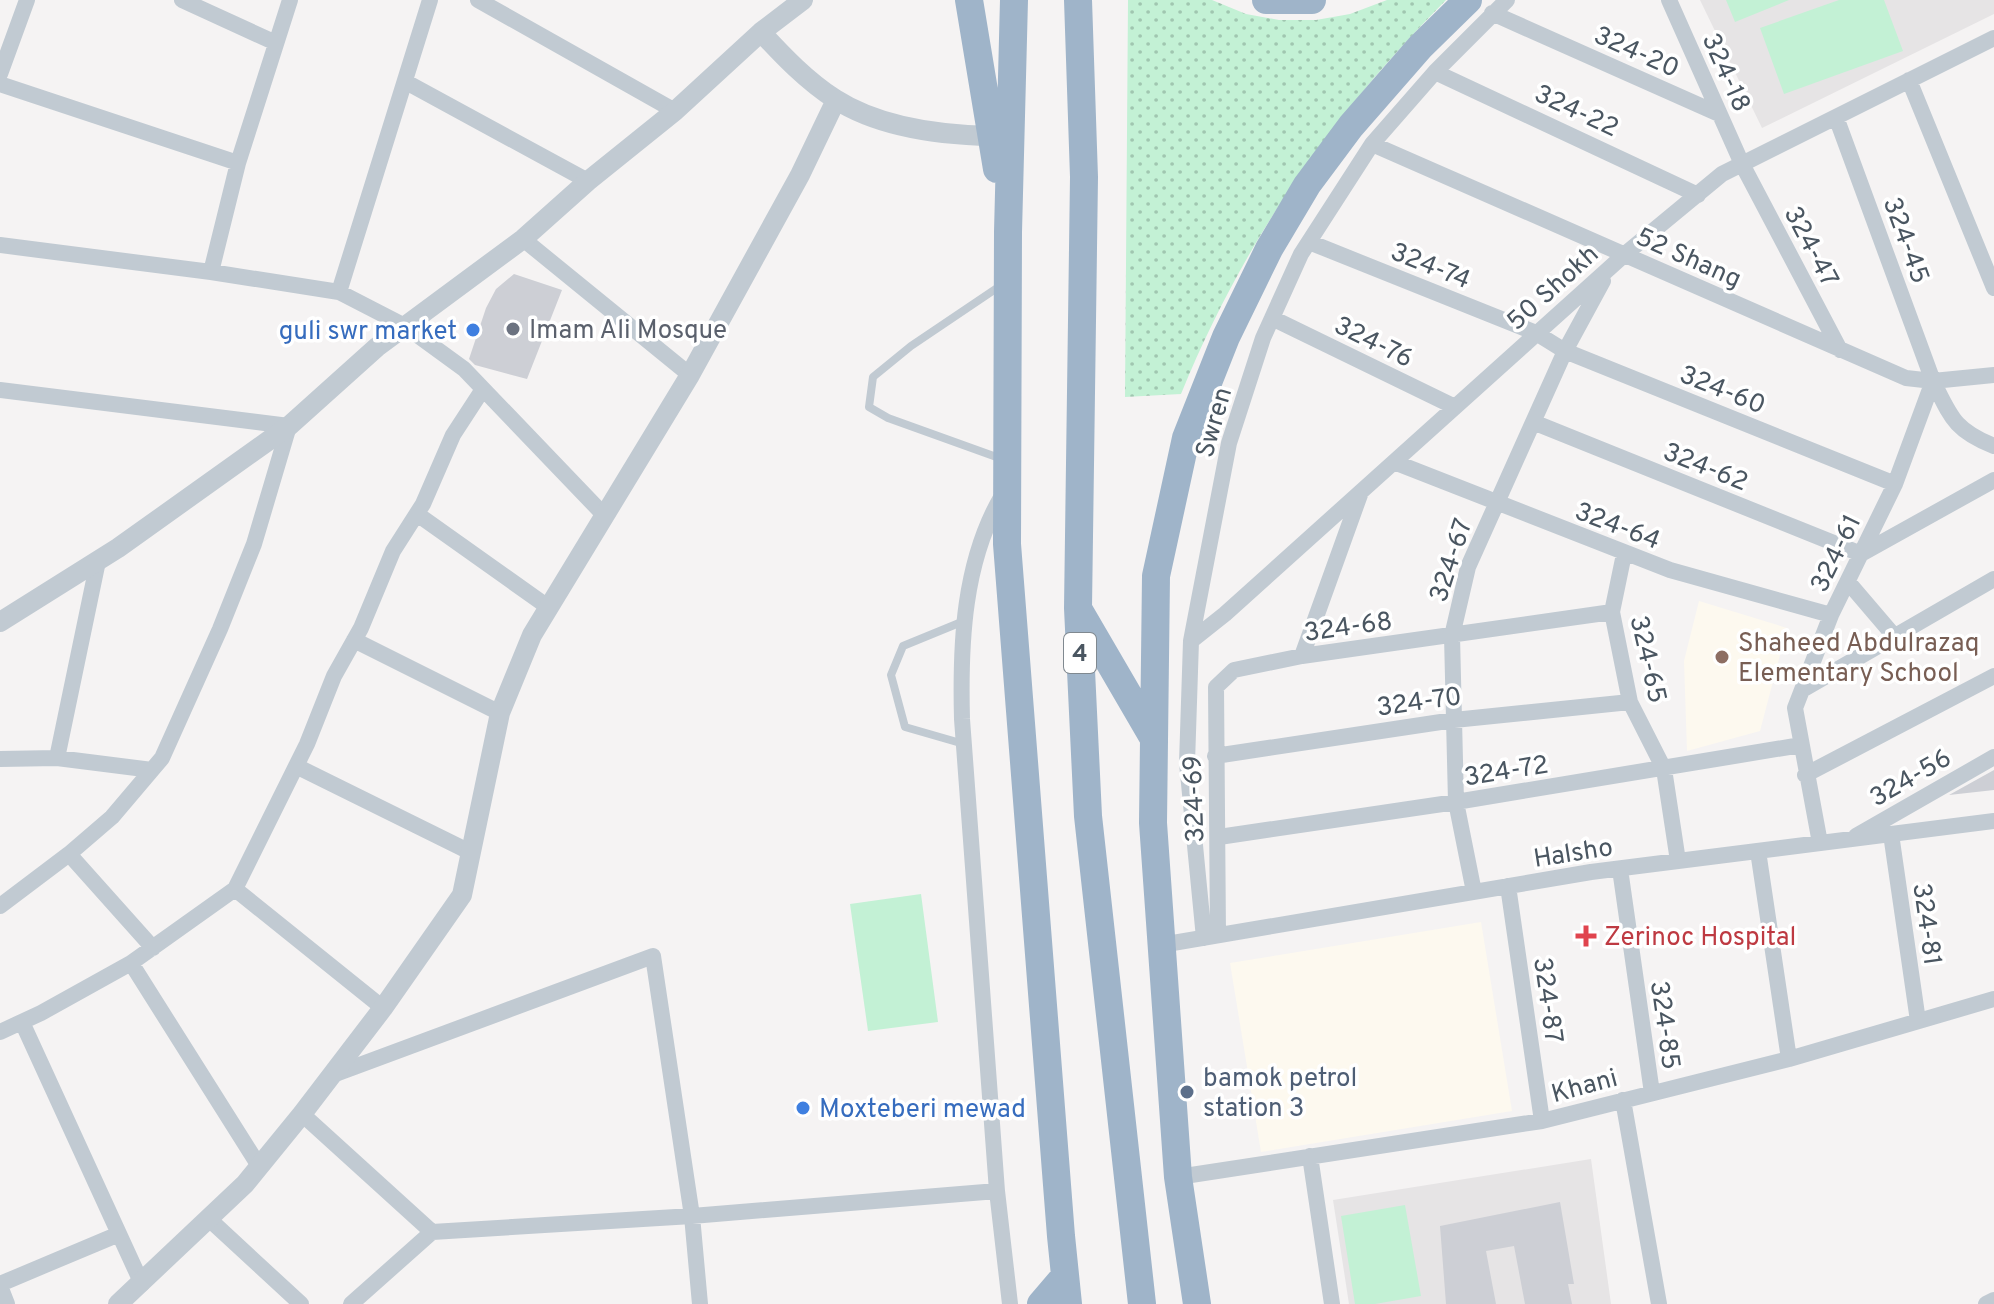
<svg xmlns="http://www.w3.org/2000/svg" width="1994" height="1304" viewBox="0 0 1994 1304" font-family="Overpass,sans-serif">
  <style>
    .commercial { fill: #fdf9ef }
    .education { fill: #e6e4e5 }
    .park { fill: url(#park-dots) }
    .pitch { fill: #c3f1d5 }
    .building { fill: #cdcfd5 }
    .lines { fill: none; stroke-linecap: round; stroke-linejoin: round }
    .service { stroke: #c1cad2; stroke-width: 8 }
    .minor { stroke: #c1cad2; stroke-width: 16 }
    .tertiary { stroke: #c1cad2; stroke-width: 20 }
    .trunk { stroke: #9fb4c9; stroke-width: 28 }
    .worship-dot { fill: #6b7280; stroke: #fff; stroke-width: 3 }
    .shop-dot { fill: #3f7fe0; stroke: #fff; stroke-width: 3 }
    .education-dot { fill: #8d6e63; stroke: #fff; stroke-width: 3 }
    .health-dot { fill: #e0444e; stroke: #fff; stroke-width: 3 }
    .service-dot { fill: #5c6f8a; stroke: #fff; stroke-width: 3 }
    .labels { text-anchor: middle; stroke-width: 7; stroke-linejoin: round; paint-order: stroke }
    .shield { fill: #fff; stroke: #808990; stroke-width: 2 }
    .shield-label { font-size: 24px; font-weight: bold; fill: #4a5661 }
    .street-label { font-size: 26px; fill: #4a5661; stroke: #fff }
    .worship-label { font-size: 26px; fill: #5b616d; stroke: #fff; text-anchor: start }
    .shop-label { font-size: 26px; fill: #366cbe; stroke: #fff; text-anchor: end }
    .education-label { font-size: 26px; fill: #785e54; stroke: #fff; text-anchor: start }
    .health-label { font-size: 26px; fill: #be3a42; stroke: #fff; text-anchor: start }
    .service-label { font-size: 26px; fill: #4e5e75; stroke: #fff; text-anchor: start }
  </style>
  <defs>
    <pattern id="park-dots" width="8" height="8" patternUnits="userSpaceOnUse" patternTransform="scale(2)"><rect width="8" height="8" fill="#c3f1d5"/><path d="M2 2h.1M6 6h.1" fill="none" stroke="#a0c6b0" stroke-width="1.8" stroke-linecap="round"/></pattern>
  </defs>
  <rect width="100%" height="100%" fill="#f5f3f3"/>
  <!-- commercial -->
  <path class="commercial" d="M1699,601L1787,628L1760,731L1687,751L1684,661Z
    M1481,922L1512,1111L1261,1152L1230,963Z"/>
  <!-- education -->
  <path class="education" d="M1700,0H1994V14L1762,128Z
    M1591,1159L1611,1304H1349L1333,1200Z"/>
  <!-- park -->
  <path class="park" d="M1128,0H1212L1246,14L1279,20H1316L1350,14L1387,0H1446C1331,116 1243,242 1181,394L1125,397Z"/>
  <!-- pitch -->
  <path class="pitch" d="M1726,0H1789L1735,22Z
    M1839,0H1884L1903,51L1784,94L1760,28Z
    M921,894L938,1022L868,1031L850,904Z
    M1405,1205L1421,1296L1375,1304H1355L1341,1216Z"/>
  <!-- building -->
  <path class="building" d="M514,274L562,290L527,379L475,365L469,359L486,308L496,289Z
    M1994,770V790L1949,795Z
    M1560,1202L1574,1284H1568L1572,1304H1525L1514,1246L1486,1251L1496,1304H1446L1440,1226Z"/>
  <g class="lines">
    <!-- service -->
    <path class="service" d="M1000,286L911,346L873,377L869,407L888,418L1002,459
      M964,621L903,646L891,675L905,727L964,744"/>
    <!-- minor -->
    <path class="minor" d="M182,0L276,43
      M478,0L675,111
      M1669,0L1742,164L1840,350
      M1492,13L1719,114
      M1435,72L1698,195
      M0,74L27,0
      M1909,80L1994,288
      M406,82L588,181
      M0,84L238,163
      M1836,117L1933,381C1951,417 1954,430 1994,446
      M1372,144L1906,378L1933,381L1994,375
      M523,239L690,375
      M1309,242L1536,333L1565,351L1895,484
      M0,245L211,272L339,292L405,326L464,369L604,515
      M211,272L238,163L290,0
      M339,292L430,0
      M1272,318L1455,407
      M0,390L289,426L254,544L220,629L162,758L112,817L69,854L0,906
      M1533,422L1861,554L1994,480
      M1394,462L1670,570L1831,615
      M1003,494C963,561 960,644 962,719L997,1191L1010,1304
      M417,514L548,607
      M1624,554L1612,612L1630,702L1664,769L1678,861
      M1848,582L1895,637
      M354,640L500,713
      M1191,641L1225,614L1624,255L1722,174L1994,38
      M1302,656L1361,492
      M1802,690L1994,579
      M1215,756L1454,720L1630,702
      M57,758L98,561
      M0,759L57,758L152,770
      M296,766L470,852
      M1805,775L1994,676
      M1891,834L1918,1021
      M1856,836L1994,757
      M1219,837L1456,802L1801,745
      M1820,843L1795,708L1831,615L1895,484L1933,381
      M1758,851L1789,1059
      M69,854L153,948
      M1620,869L1652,1093
      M1508,886L1542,1121
      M235,889L383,1008
      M1474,892L1456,802L1452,636L1468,567L1565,351L1603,281
      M1218,935L1216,687L1234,670L1302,656L1612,612
      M1204,938L1187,763L1191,641L1229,443L1263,338L1301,254L1372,144L1435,72L1507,0
      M1161,945L1591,872L1994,821
      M131,963L259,1166
      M22,1022L142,1284
      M0,1032L41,1013L131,963L235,889L307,744L334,676L361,628L393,551L423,504L453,435L483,389
      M330,1076L653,956L692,1216L700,1304
      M1623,1100L1659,1304
      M302,1114L432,1232
      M1310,1156L1332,1304
      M1178,1177L1542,1121L1789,1059L1994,999
      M209,1219L301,1304
      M0,1284L119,1234
      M0,1286L7,1304
      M351,1304L432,1232L692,1216L997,1191
      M1986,1304L1994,1300"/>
    <!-- tertiary -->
    <path class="tertiary" d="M761,32C783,56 807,81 835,99C880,128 940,135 992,136
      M0,622L118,548L289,426L377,347L523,239L588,181L675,111L761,32L803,0
      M118,1304L245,1184L302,1114L383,1008L462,895L500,713L532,635L690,375L800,175L836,100"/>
    <!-- trunk -->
    <path class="trunk" d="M969,0L997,169
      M1014,0L1008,232L1007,544L1061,1236L1068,1304
      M1078,0L1084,177L1078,608L1088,816L1142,1304
      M1266,0H1312
      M1080,612L1154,739
      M1041,1304L1065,1276
      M1197,1304L1178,1177L1153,823L1156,576L1186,438L1226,337L1269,249L1307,185L1351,126L1420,47L1468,0"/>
  </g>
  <!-- markers -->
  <circle class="worship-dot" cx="513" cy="329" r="8"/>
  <g class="shop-dot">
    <circle cx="473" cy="330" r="8"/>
    <circle cx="803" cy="1108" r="8"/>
  </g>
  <circle class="education-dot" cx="1722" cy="657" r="8"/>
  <path class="health-dot" d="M1582 924h8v8h8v8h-8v8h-8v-8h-8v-8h8z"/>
  <circle class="service-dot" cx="1187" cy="1092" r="8"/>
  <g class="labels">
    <!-- shield labels -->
    <rect class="shield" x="1064" y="633" width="32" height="40" rx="6"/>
    <g class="shield-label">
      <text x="1080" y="661">4</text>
    </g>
    <!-- street labels -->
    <g class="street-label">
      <text transform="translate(1637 51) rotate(24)" y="9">324-20</text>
      <text transform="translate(1727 72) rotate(66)" y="9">324-18</text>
      <text transform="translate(1577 110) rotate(25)" y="9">324-22</text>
      <text transform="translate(1907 240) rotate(70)" y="9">324-45</text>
      <text transform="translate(1812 246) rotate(62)" y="9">324-47</text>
      <text transform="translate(1689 257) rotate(24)" y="9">52 Shang</text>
      <text transform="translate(1431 265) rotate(22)" y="9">324-74</text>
      <text transform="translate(1552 287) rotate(-42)" y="9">50 Shokh</text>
      <text transform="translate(1374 341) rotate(26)" y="9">324-76</text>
      <text transform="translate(1723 389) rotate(22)" y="9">324-60</text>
      <text transform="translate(1213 422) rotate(-74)" y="9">Swren</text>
      <text transform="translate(1706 466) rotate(22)" y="9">324-62</text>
      <text transform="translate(1618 525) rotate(21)" y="9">324-64</text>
      <text transform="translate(1835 553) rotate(-64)" y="9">324-61</text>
      <text transform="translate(1450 560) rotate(-72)" y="9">324-67</text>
      <text transform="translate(1348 626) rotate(-8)" y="9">324-68</text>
      <text transform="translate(1649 659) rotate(77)" y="9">324-65</text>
      <text transform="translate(1419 701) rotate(-8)" y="9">324-70</text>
      <text transform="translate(1506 770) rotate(-9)" y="9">324-72</text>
      <text transform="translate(1910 777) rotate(-30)" y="9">324-56</text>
      <text transform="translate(1193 799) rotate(-92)" y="9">324-69</text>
      <text transform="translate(1573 852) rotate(-9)" y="9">Halsho</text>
      <text transform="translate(1928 924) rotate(82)" y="9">324-81</text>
      <text transform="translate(1549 1000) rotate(82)" y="9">324-87</text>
      <text transform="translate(1666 1025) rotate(82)" y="9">324-85</text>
      <text transform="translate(1584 1085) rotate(-15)" y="9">Khani</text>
    </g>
    <!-- worship labels -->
    <g class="worship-label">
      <text x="529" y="338">Imam Ali Mosque</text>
    </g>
    <!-- shop labels -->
    <g class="shop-label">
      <text x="457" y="339">guli swr market</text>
      <text x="819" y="1117" text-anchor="start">Moxteberi mewad</text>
    </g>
    <!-- education labels -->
    <g class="education-label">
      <text x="1738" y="651">Shaheed Abdulrazaq<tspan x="1738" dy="30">Elementary School</tspan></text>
    </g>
    <!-- health labels -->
    <g class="health-label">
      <text x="1604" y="945">Zerinoc Hospital</text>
    </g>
    <!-- service labels -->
    <g class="service-label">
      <text x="1203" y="1086">bamok petrol<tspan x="1203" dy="30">station 3</tspan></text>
    </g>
  </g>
</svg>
